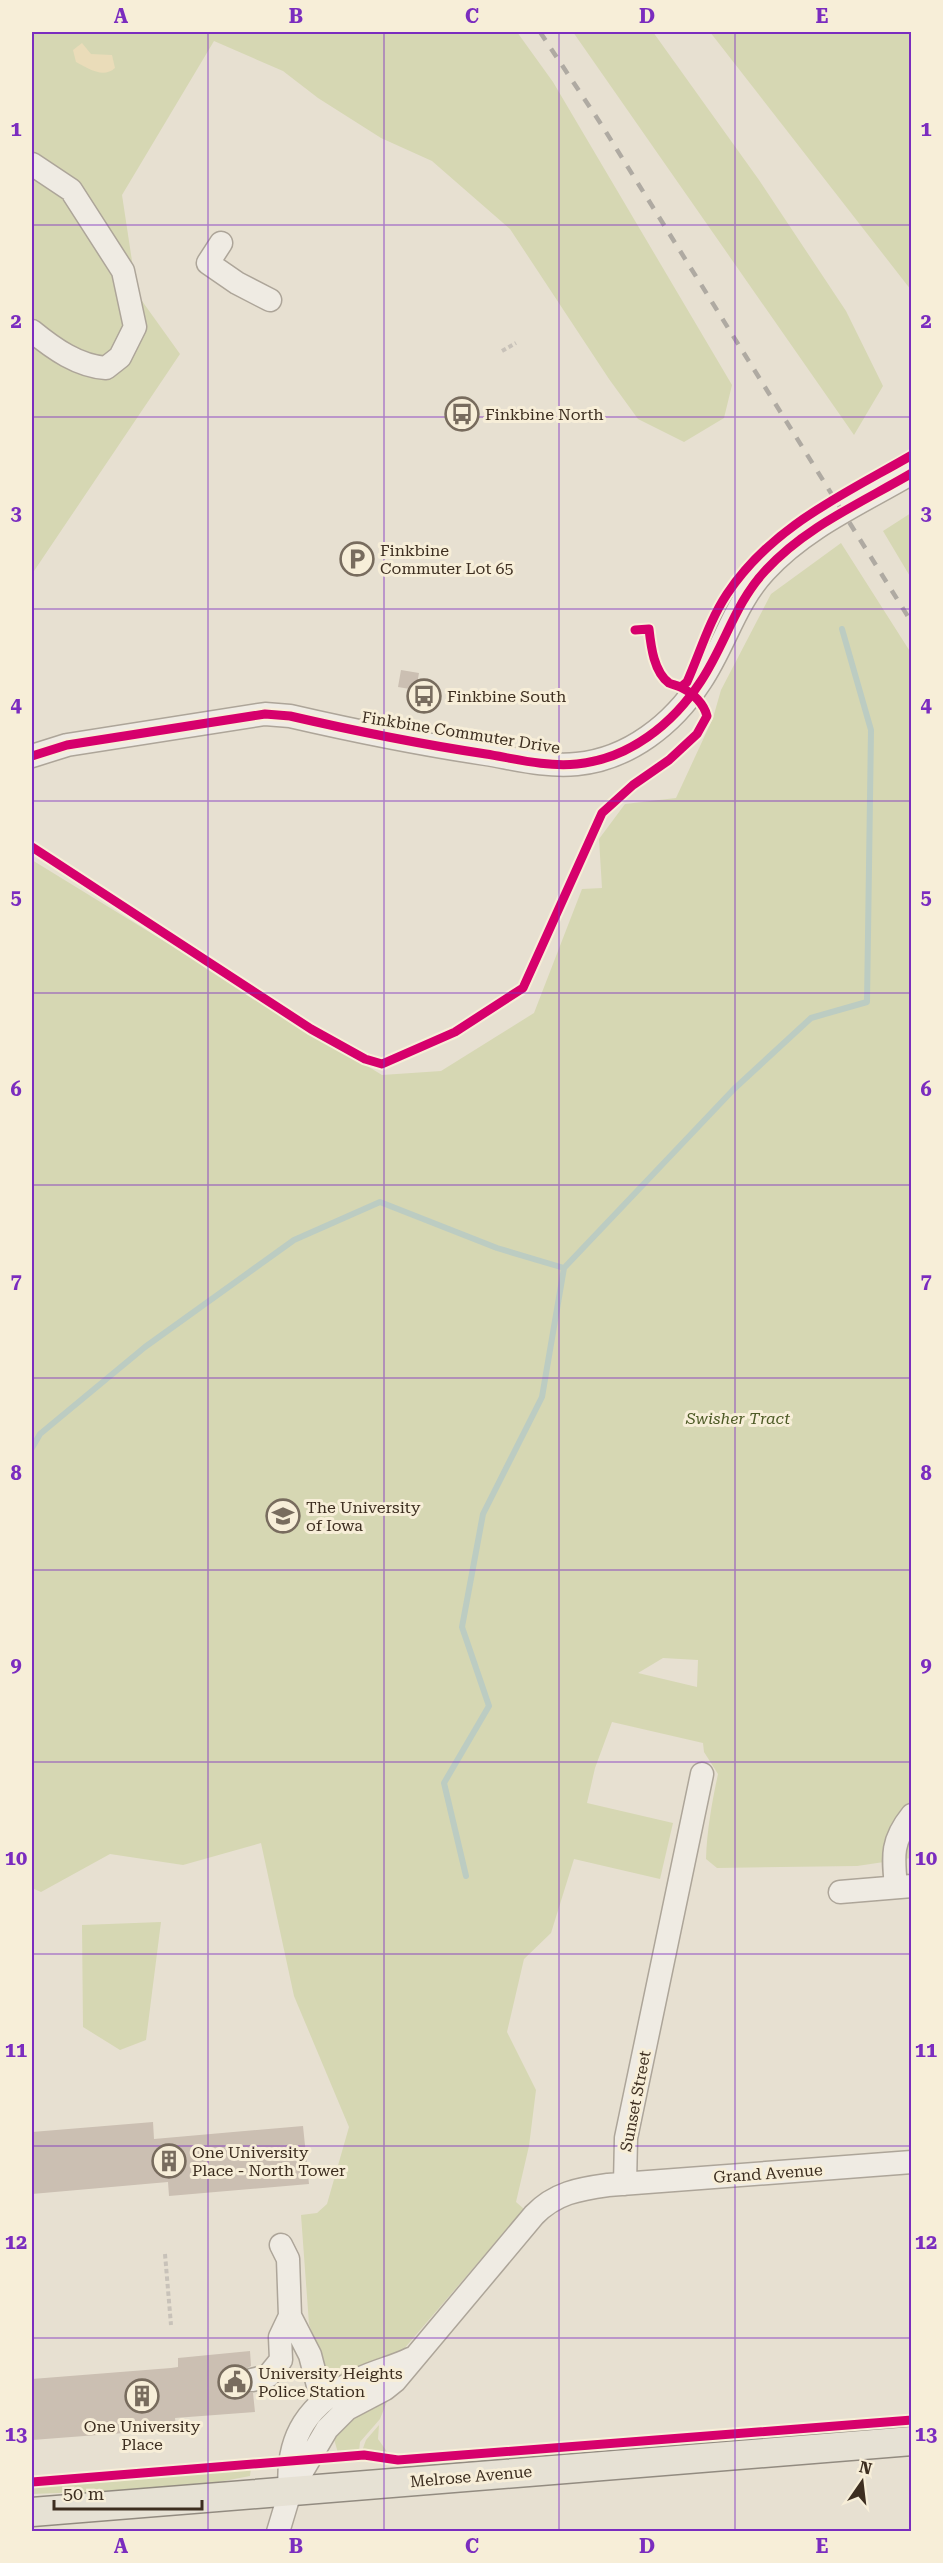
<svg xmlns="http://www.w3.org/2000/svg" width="943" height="2563" viewBox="0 0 943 2563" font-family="'Roboto Serif',serif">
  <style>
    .green { fill: #d6d7b3; fill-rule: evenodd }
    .sand { fill: #eadcb9 }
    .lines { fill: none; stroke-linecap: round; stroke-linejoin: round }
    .stream { stroke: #bcccc2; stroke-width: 6 }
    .building { fill: #cbbfb2 }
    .minor-casing { stroke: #ada599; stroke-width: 25 }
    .major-casing { stroke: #928b80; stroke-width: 31 }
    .path { stroke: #c8c2b9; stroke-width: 4; stroke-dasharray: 4.5 3; stroke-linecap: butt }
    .minor { stroke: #efebe3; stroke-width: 22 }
    .major { stroke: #e6e1d4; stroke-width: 28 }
    .rail { stroke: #afaaa2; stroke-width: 4.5; stroke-dasharray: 10 10; stroke-linecap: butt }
    .cycleway-casing { stroke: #f7eed8; stroke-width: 13 }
    .cycleway { stroke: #d6006c; stroke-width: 9 }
    .grid { fill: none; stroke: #7b2cbf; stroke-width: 1.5; stroke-opacity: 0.55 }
    .labels { text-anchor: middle; stroke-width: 6; stroke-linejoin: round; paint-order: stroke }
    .poi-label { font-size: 16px; fill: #3d2e20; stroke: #f7eed8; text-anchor: start }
    .street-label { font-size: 16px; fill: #3d2e20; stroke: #f7eed8 }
    .park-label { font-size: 16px; font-style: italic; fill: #4d5a26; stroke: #f7eed8 }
    .neatline { fill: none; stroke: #7b2cbf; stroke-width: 2 }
    .grid-label { font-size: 20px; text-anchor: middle; font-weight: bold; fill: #7b2cbf }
  </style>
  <rect width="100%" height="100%" fill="#e7e0d1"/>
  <!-- green -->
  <path class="green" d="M32,32H517L553,82L732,385L724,418L684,442L638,419L609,379L510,229L432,161L381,138L318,98L283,71L214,41L122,195L137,294L180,354L32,574Z
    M573,32H653L759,180L846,311L883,386L854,435Z
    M710,32H911V290Z
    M911,513V578L883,531Z
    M841,543L911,653V1858L857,1866L717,1868L706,1859C707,1830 712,1802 718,1774L704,1752L703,1743L612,1722L595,1768L587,1803L673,1823L660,1879L574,1859L551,1933L524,1959L507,2032L536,2090L529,2146L516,2202L524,2209L403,2350L383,2364L324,2386L330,2383L309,2324L301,2215L317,2213L327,2204L349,2127L294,1996L261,1843L183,1865L110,1854L41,1892L32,1888V860L382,1075L441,1071L534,1013L582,889L602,888L599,839L625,804L676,798L713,718L721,690L771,594ZM663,1658L698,1660L697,1687L638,1673Z
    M161,1922L146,2040L120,2050L83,2027L82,1925Z
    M388,2399L380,2419L360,2442L359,2452L338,2453L334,2439L341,2423Z
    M379,2425L378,2439L390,2456L362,2451L366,2440Z
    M581,2450L578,2456L454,2460Z
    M251,2468L250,2476L187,2488L32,2494V2486Z"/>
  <!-- sand -->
  <path class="sand" d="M82,43L91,54L112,55L115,68C103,79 88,68 76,62L73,50Z"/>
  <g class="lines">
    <!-- stream -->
    <path class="stream" d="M32,1448L40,1434L145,1347L294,1240L380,1202L497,1248L564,1268L734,1089L811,1018L867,1002L871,730L842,629
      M466,1876L444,1783L489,1706L462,1627L483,1514L542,1397L564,1268"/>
  </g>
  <!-- building -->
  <path class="building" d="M401,670L419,673L416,690L398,687Z
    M153,2122L154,2139L303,2126L309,2184L169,2196L168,2182L32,2194V2132Z
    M250,2351L251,2366L242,2371L239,2383L243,2390L253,2393L255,2412L175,2418L176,2427L150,2429V2431L32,2440V2379L171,2368L178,2367V2358Z"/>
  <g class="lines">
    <defs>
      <path id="minor" d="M32,164L71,190L123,271L135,327L120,357L106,368C78,366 54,349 32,331
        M221,243L208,263L237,283L270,300
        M32,756L67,745L265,714L290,716C355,731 420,744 486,754C516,759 546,767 577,764C629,759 673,724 701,681C725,645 735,603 765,571C805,527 861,503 912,473
        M896,1887C893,1856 891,1841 912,1815
        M840,1892L912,1886
        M625,2184L626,2138L702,1774
        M281,2245L288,2259L290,2316L310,2355L322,2401
        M252,2380L268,2376L281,2360L280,2337L290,2316
        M290,2492C285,2436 309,2402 359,2379C375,2371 394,2367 410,2359
        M278,2532L290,2492L327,2429L347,2409L385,2389L395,2381L534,2215C555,2193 579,2189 608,2185L912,2162"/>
      <path id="major" d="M32,2512L912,2441"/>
    </defs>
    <!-- minor casing -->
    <use href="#minor" class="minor-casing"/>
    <!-- major casing -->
    <use href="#major" class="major-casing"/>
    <!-- path -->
    <path class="path" d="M502,351L516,343
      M165,2254L171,2325"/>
    <!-- minor -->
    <use href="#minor" class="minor"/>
    <!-- major -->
    <use href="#major" class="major"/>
    <!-- rail -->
    <path class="rail" d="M540,32L601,124L912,623"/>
    <defs>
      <path id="cycleway" d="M681,687L687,682C700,653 709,621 727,594C772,526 843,495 912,455
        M32,756L67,745L265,714L290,716C355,731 420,744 486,754C516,759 546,767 577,764C629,759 673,724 701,681C725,645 735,603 765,571C805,527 861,503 912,473
        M32,847L311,1029L365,1059L382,1064L455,1032L523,988L602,813L633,785L669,760L697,734L707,716C704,704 693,693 682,688C678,685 673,685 669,683C654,672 651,647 649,629L635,630
        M32,2482L364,2455L398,2460L912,2420"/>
    </defs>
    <!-- cycleway casing -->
    <use href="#cycleway" class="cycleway-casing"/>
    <!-- cycleway -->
    <use href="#cycleway" class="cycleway"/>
  </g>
  <!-- grid -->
  <path class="grid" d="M208,32V2532M384,32V2532M559,32V2532M735,32V2532M32,225H912M32,417H912M32,609H912M32,801H912M32,993H912M32,1185H912M32,1378H912M32,1570H912M32,1762H912M32,1954H912M32,2146H912M32,2338H912"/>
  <!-- icons -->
  <defs>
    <symbol id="bus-ring" viewBox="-11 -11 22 22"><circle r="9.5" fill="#f7eed8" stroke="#786c5e" stroke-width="1.5"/><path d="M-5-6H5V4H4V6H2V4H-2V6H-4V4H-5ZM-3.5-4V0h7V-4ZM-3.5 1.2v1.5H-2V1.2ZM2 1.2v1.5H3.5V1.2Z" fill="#786c5e"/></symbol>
    <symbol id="parking-ring" viewBox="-11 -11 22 22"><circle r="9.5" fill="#f7eed8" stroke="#786c5e" stroke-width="1.5"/><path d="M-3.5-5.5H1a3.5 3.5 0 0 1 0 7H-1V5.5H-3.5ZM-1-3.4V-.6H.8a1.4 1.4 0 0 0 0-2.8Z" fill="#786c5e"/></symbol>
    <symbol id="university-ring" viewBox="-11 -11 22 22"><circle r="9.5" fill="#f7eed8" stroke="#786c5e" stroke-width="1.5"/><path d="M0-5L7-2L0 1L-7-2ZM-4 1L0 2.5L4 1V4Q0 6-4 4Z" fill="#786c5e"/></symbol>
    <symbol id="building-ring" viewBox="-11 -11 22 22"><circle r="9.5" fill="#f7eed8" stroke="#786c5e" stroke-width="1.5"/><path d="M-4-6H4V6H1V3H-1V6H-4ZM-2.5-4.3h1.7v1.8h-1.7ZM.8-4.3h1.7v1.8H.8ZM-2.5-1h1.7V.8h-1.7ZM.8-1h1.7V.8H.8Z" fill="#786c5e"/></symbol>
    <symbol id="civic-ring" viewBox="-11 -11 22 22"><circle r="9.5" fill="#f7eed8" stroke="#786c5e" stroke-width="1.5"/><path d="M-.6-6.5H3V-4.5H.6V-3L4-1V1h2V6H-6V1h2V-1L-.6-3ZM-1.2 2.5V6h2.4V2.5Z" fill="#786c5e"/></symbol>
  </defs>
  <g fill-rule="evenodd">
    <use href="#bus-ring" x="443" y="395" width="38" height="38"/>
    <use href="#parking-ring" x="338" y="540" width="38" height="38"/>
    <use href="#bus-ring" x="405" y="677" width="38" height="38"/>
    <use href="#university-ring" x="264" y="1497" width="38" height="38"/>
    <use href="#building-ring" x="150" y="2142" width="38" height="38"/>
    <use href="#civic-ring" x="216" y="2363" width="38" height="38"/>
    <use href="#building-ring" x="123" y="2377" width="38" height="38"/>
  </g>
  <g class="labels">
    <!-- poi labels -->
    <g class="poi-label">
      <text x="485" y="420">Finkbine North</text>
      <text x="380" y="556">Finkbine<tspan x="380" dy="18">Commuter Lot 65</tspan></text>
      <text x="447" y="702">Finkbine South</text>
      <text x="306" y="1513">The University<tspan x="306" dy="18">of Iowa</tspan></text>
      <text x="192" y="2158">One University<tspan x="192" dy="18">Place - North Tower</tspan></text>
      <text x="258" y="2379">University Heights<tspan x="258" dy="18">Police Station</tspan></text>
      <text x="142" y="2432" text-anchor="middle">One University<tspan x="142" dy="18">Place</tspan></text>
    </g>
    <!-- street labels -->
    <g class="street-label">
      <text transform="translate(461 732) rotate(9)" y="6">Finkbine Commuter Drive</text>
      <text transform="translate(635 2101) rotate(-79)" y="6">Sunset Street</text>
      <text transform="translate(768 2173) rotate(-4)" y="6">Grand Avenue</text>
      <text transform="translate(471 2476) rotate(-5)" y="6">Melrose Avenue</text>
    </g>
    <!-- park labels -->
    <g class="park-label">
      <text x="738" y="1424">Swisher Tract</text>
    </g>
  </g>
  <!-- border -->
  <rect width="943" height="2563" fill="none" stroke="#f7eed8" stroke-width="66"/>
  <!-- north arrow -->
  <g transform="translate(862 2482) rotate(14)" stroke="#f7eed8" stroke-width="4.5" paint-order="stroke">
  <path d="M0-4.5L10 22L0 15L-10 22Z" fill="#3d2e20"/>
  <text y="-9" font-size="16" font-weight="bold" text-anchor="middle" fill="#3d2e20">N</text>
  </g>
  <!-- scale -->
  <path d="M54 2500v9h148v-9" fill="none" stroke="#3d2e20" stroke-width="3"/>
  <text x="63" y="2500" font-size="18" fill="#3d2e20" stroke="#f7eed8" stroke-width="4.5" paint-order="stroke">50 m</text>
  <rect x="33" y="33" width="877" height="2497" class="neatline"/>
  <g class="grid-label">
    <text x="121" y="23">A</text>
    <text x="296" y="23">B</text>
    <text x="472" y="23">C</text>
    <text x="647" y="23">D</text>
    <text x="822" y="23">E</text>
    <text x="16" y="136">1</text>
    <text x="926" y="136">1</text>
    <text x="16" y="328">2</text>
    <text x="926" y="328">2</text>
    <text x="16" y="520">3</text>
    <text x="926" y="520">3</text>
    <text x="16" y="712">4</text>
    <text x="926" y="712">4</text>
    <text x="16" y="904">5</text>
    <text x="926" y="904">5</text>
    <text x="16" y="1096">6</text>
    <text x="926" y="1096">6</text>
    <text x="16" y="1288">7</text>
    <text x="926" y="1288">7</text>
    <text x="16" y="1480">8</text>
    <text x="926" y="1480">8</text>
    <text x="16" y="1672">9</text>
    <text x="926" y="1672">9</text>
    <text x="16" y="1865">10</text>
    <text x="926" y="1865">10</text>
    <text x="16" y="2057">11</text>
    <text x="926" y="2057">11</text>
    <text x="16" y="2249">12</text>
    <text x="926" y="2249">12</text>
    <text x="16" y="2441">13</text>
    <text x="926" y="2441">13</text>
    <text x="121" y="2553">A</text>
    <text x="296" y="2553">B</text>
    <text x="472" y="2553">C</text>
    <text x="647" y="2553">D</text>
    <text x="822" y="2553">E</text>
  </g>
</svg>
